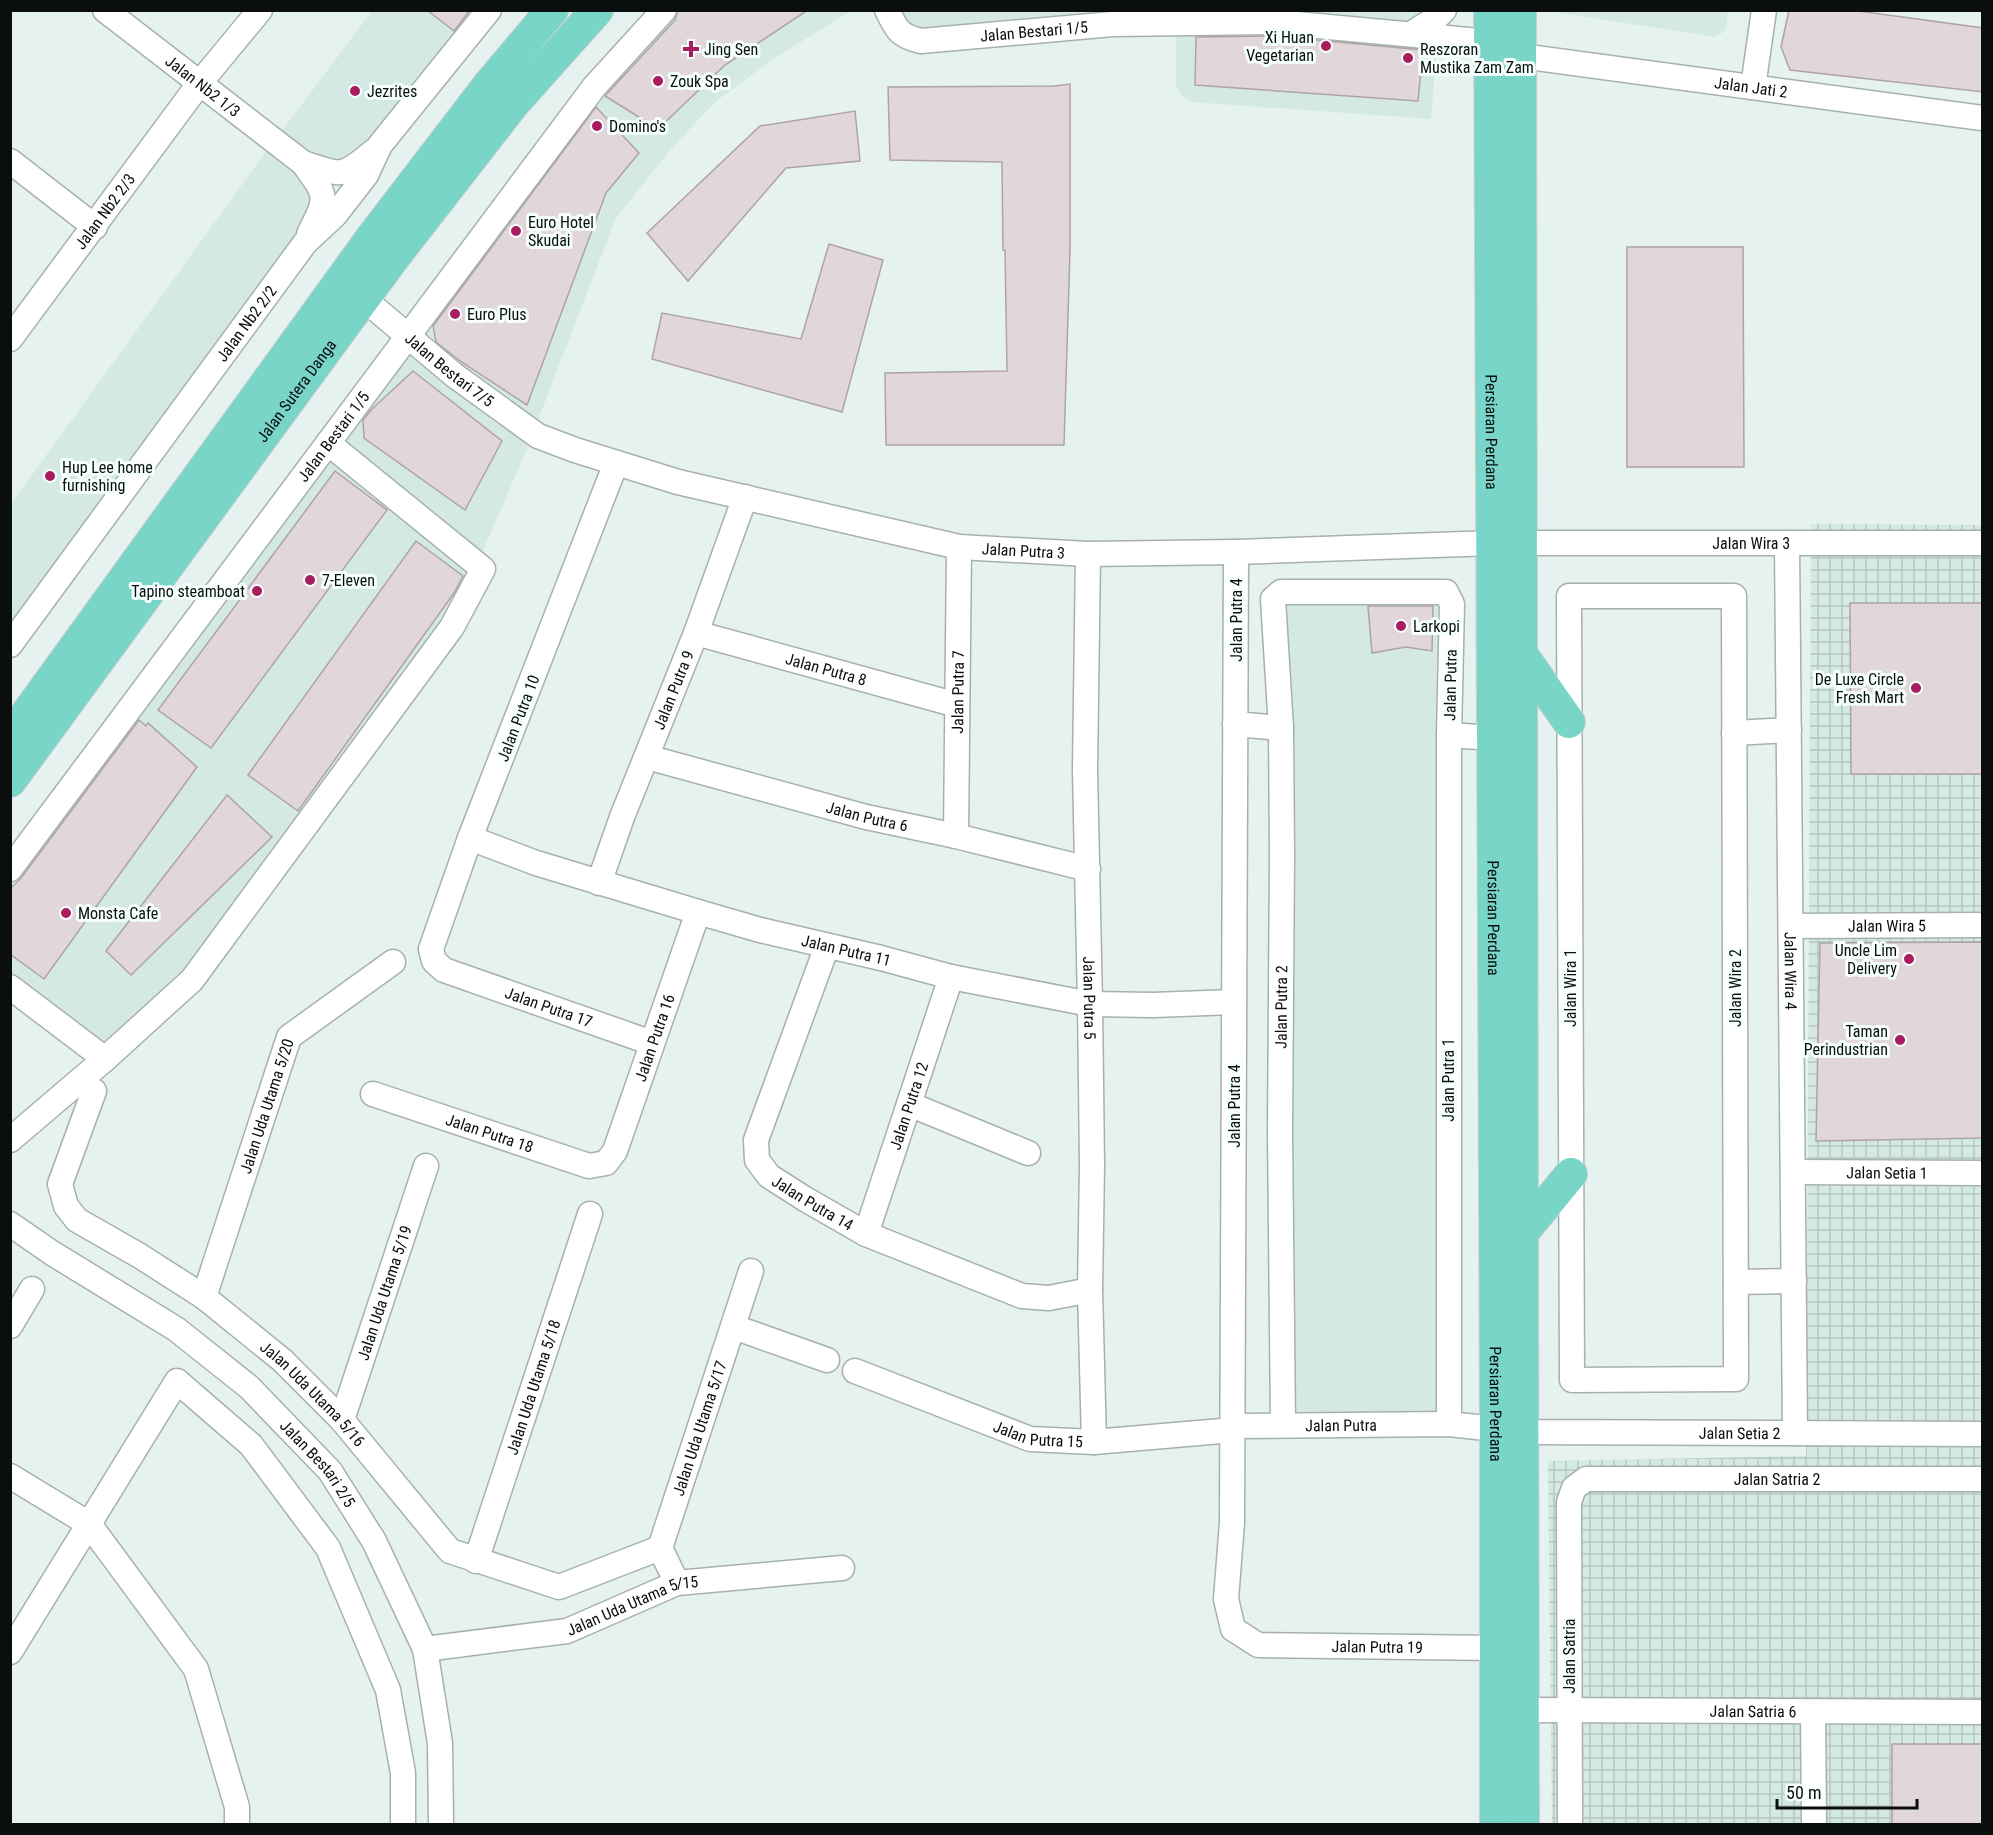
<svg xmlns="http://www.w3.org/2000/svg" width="1993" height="1835" viewBox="0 0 1993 1835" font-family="'Roboto Condensed',sans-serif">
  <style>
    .built { fill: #d4e9e4 }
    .industrial { fill: url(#industrial-grid) }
    .building { fill: #e1d6d9; stroke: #aea3a6; stroke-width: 1.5 }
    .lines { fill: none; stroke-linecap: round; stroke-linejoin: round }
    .minor-casing { stroke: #a6b1af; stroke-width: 27 }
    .major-casing { stroke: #cecfcf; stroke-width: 34 }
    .minor { stroke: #fff; stroke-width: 24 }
    .major { stroke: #78d5c8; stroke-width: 32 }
    .poi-dot { fill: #a91c5d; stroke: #f5fffd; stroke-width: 2 }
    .labels { text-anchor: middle; stroke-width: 6; stroke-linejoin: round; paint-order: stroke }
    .street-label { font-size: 16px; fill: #0a0e0d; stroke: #f5fffd }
    .poi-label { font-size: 16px; fill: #0a0e0d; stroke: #f5fffd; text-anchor: start }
  </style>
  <defs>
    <pattern id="industrial-grid" width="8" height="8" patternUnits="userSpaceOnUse" patternTransform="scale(1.5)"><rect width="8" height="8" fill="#d4e9e4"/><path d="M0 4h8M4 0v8" fill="none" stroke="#b5c7c2"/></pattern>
  </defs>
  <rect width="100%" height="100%" fill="#e6f2ef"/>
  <!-- built -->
  <path class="built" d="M372,11H480L379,136L350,163L306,156L278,136Z
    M675,11H851L776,57L715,102L671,149L616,218L524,456L472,576L447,622L187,977L105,1050L11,979L10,881L595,97Z
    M895,11H1440L1431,119L1192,102L1181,95L1176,85V17L913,32Z
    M1557,11H1556H1728L1726,30L1716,37L1560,13Z
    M270,146L316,191L298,242L11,633V504Z
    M1278,584L1450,585L1457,1431H1277Z"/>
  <!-- industrial -->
  <path class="industrial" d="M1811,524L1982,525V1824H1552L1548,1461L1806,1456Z"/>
  <!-- building -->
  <path class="building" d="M427,10H470L454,31Z
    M678,10H808L725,65L658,129L605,96L675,20Z
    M1789,10H1851L1983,28V92L1790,70L1781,47Z
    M1274,36L1423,50L1418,101L1195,85L1196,37Z
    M1070,84V250L1064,445H886L885,373L1007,371L1005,250H1003L1002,162L890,160L888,87L1054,86Z
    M596,107L639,153L606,193L527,405L460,361L436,342L433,326Z
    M855,111L860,161L786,168L688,281L647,233L760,126Z
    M829,244L883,260L842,412L652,359L662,313L801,339Z
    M1627,247H1743L1744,467H1627Z
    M413,371L502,441L465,510L364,438L363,420L371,410Z
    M335,471L387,510L211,748L158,710Z
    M416,541L463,576L454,593L298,811L248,775Z
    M1850,603H1983V774H1851Z
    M1368,606H1433L1432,651L1406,647L1372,653Z
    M139,720L146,726L148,723L197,767L44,979L10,954V889L21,878Z
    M227,795L272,837L131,975L106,951Z
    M1983,942V1138L1816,1141L1820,943Z
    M1892,1744H1983V1824H1892Z"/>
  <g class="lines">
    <defs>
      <g id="minor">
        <path id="s1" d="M105,10L303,163C328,197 328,196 309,234"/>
        <path id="s2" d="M887,10C897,30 899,36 921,41L1113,24L1275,22L1490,42"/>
        <path d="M1411,34L1435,19L1444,10"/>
        <path id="s3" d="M1521,56L1982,118"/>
        <path d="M1753,87L1764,10"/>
        <path d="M10,161L95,227"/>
        <path d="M303,163C342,176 342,178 374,151"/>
        <path id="s4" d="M364,299L454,375L538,436L575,450L678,482L959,547L1088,554L1236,552L1493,543H1982"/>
        <path id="s5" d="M10,339L199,84L260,10"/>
        <path id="s6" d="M616,463L470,838L431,949L434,961L444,970L652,1043"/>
        <path id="s7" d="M1787,543L1795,1433"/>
        <path id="s8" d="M1236,552L1232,1523L1226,1599L1233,1629L1258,1645L1496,1648"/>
        <path id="s9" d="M1088,554L1085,770L1090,1004L1092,1165L1090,1290L1094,1442"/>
        <path d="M1569,596H1734L1736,1379L1572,1380Z"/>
        <path id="s10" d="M696,633L957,705"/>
        <path id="s11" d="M10,645L305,243L335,215L366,175L380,145L489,10"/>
        <path d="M1235,724L1281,728"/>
        <path d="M1734,733L1789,730"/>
        <path d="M1449,735L1494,738"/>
        <path id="s12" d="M647,757L866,817L956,836L1088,869"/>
        <path id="s13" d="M956,836L959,547"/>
        <path id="s14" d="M470,838L536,863L698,912L760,930L881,958L951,977L1090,1004L1153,1005L1234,1002"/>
        <path id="s15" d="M10,869L594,87L664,10"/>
        <path id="s16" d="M599,883L622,817L696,633L745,497"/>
        <path id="s17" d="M1791,926L1982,925"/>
        <path id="s18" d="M827,946L756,1140L757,1160L769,1176L805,1199L866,1234L1022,1296L1049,1298L1090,1290"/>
        <path d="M10,987L105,1059"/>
        <path id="s19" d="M94,1091L60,1184L66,1206L77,1220L140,1256L204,1297L282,1360L342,1420L450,1551L559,1587L660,1548"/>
        <path id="s20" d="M373,1094L589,1166L606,1163L615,1151L698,912"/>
        <path d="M909,1104L1028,1153"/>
        <path d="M10,1140L105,1059L192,980L452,627L483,569L328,443"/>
        <path id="s21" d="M1793,1172L1982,1173"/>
        <path id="s22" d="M10,1224L52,1253L176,1329L249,1387L330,1471L374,1541L425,1649L440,1743L441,1824"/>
        <path id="s23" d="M866,1234L951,977"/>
        <path d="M1736,1282L1794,1281"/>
        <path id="s24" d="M204,1297L289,1037L393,962"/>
        <path d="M10,1326L32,1289"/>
        <path d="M734,1327L827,1360"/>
        <path id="s25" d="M855,1371L1030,1439L1094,1442L1233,1430"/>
        <path id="s26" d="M342,1420L426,1166"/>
        <path id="s27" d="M1283,1425L1280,1133L1282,854L1281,728L1273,599L1281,592H1446L1452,604L1449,735V1424"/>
        <path id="s28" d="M1233,1426L1449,1424L1524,1432L1982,1434"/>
        <path d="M10,1476L89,1524L196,1669L237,1807V1824"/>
        <path id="s29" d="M476,1561L590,1214"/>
        <path id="s30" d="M677,1583L660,1548L751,1271"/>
        <path id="s31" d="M425,1649L567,1631L677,1583L842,1568"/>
        <path d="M10,1652L177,1381L251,1445L328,1548L388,1690L403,1773V1824"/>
        <path id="s32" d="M1523,1710L1982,1712"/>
        <path d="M1813,1712L1814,1824"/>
        <path id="s33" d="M1570,1824L1569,1502L1574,1488L1586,1479H1982"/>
      </g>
      <g id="major">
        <path id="s34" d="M1490,10L1496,1428V1824"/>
        <path d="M1520,10L1523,1824"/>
        <path d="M1522,655L1569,722"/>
        <path d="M10,737L373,236L488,86L552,10"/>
        <path id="s35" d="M10,781L394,257L513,104L597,10"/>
        <path d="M1523,1232L1571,1174"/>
      </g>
    </defs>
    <!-- minor casing -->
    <use href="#minor" class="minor-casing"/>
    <!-- major casing -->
    <use href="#major" class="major-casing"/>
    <!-- minor -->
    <use href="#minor" class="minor"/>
    <!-- major -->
    <use href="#major" class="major"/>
  </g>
  <!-- markers -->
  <g class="poi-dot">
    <circle cx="1326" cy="46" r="6"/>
    <path d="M688 40h6v6h6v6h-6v6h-6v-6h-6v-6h6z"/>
    <circle cx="1408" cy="58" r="6"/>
    <circle cx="658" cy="81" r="6"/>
    <circle cx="355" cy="91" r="6"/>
    <circle cx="597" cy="126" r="6"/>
    <circle cx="516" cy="231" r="6"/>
    <circle cx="455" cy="314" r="6"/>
    <circle cx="50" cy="476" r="6"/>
    <circle cx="310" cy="580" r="6"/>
    <circle cx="257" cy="591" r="6"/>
    <circle cx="1401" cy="626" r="6"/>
    <circle cx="1916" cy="688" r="6"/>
    <circle cx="66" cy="913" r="6"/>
    <circle cx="1909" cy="959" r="6"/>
    <circle cx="1900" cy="1040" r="6"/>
  </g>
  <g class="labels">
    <!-- street labels -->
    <g class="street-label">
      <text dy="6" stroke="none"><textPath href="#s2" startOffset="162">Jalan Bestari 1/5</textPath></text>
      <text dy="6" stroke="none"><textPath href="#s1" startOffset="124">Jalan Nb2 1/3</textPath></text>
      <text dy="6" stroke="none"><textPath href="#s3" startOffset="232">Jalan Jati 2</textPath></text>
      <text dy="6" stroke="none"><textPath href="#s5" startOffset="159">Jalan Nb2 2/3</textPath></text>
      <text dy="6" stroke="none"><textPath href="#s11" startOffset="399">Jalan Nb2 2/2</textPath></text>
      <text dy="6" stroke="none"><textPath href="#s4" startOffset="111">Jalan Bestari 7/5</textPath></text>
      <text dy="6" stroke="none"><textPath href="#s35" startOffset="484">Jalan Sutera Danga</textPath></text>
      <text dy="6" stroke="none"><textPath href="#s34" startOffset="422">Persiaran Perdana</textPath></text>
      <text dy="6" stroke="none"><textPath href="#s15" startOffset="540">Jalan Bestari 1/5</textPath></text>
      <text dy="6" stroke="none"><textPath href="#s4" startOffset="1450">Jalan Wira 3</textPath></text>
      <text dy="6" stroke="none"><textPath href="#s4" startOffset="722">Jalan Putra 3</textPath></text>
      <text transform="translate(1236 620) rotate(-90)" y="6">Jalan Putra 4</text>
      <text dy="6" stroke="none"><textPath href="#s10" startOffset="135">Jalan Putra 8</textPath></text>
      <text transform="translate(1450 685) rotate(-89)" y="6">Jalan Putra</text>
      <text dy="6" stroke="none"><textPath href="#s16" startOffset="207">Jalan Putra 9</textPath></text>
      <text dy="6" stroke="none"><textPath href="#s13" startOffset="144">Jalan Putra 7</textPath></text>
      <text transform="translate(518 718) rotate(-69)" y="6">Jalan Putra 10</text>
      <text dy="6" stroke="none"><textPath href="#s12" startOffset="228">Jalan Putra 6</textPath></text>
      <text dy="6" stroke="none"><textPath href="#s34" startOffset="908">Persiaran Perdana</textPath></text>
      <text dy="6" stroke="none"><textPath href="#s17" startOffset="96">Jalan Wira 5</textPath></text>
      <text dy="6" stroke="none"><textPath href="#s14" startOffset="393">Jalan Putra 11</textPath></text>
      <text dy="6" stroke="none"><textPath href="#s7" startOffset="428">Jalan Wira 4</textPath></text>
      <text transform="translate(1570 988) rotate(-90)" y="6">Jalan Wira 1</text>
      <text transform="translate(1735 988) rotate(-90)" y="6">Jalan Wira 2</text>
      <text dy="6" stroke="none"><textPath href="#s9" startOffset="444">Jalan Putra 5</textPath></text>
      <text dy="6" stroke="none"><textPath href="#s6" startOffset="657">Jalan Putra 17</textPath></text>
      <text dy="6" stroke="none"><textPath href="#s27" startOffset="418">Jalan Putra 2</textPath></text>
      <text dy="6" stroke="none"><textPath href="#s20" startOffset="380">Jalan Putra 16</textPath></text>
      <text transform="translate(1448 1080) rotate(-90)" y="6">Jalan Putra 1</text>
      <text dy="6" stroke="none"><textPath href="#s23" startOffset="135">Jalan Putra 12</textPath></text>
      <text transform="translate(1234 1106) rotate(-90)" y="6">Jalan Putra 4</text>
      <text dy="6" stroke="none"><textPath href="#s24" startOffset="201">Jalan Uda Utama 5/20</textPath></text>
      <text dy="6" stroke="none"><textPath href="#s20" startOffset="123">Jalan Putra 18</textPath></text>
      <text dy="6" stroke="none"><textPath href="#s21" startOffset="94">Jalan Setia 1</textPath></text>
      <text dy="6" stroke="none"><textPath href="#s18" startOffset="298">Jalan Putra 14</textPath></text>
      <text dy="6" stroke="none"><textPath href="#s26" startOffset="134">Jalan Uda Utama 5/19</textPath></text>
      <text dy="6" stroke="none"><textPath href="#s29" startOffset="183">Jalan Uda Utama 5/18</textPath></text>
      <text dy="6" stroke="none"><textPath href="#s19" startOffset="434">Jalan Uda Utama 5/16</textPath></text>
      <text dy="6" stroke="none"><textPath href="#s34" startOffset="1394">Persiaran Perdana</textPath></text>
      <text dy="6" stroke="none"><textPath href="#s28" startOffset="108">Jalan Putra</textPath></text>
      <text dy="6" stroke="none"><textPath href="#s30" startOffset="165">Jalan Uda Utama 5/17</textPath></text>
      <text dy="6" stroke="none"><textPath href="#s25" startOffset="195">Jalan Putra 15</textPath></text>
      <text dy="6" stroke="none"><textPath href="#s28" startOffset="507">Jalan Setia 2</textPath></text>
      <text dy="6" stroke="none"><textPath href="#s22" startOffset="393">Jalan Bestari 2/5</textPath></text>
      <text dy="6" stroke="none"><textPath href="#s33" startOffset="543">Jalan Satria 2</textPath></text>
      <text dy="6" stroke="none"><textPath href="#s31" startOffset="214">Jalan Uda Utama 5/15</textPath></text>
      <text dy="6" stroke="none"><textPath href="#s8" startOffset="1227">Jalan Putra 19</textPath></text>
      <text transform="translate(1569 1656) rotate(-90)" y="6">Jalan Satria</text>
      <text dy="6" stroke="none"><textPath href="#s32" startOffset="230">Jalan Satria 6</textPath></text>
    </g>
    <!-- poi labels -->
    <g class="poi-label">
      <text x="1314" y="43" text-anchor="end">Xi Huan<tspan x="1314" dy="18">Vegetarian</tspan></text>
      <text x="704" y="55">Jing Sen</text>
      <text x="1420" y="55">Reszoran<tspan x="1420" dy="18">Mustika Zam Zam</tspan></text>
      <text x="670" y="87">Zouk Spa</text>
      <text x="367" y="97">Jezrites</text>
      <text x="609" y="132">Domino's</text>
      <text x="528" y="228">Euro Hotel<tspan x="528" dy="18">Skudai</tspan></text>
      <text x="467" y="320">Euro Plus</text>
      <text x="62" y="473">Hup Lee home<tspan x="62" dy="18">furnishing</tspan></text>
      <text x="322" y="586">7-Eleven</text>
      <text x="245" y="597" text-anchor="end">Tapino steamboat</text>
      <text x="1413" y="632">Larkopi</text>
      <text x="1904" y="685" text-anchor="end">De Luxe Circle<tspan x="1904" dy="18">Fresh Mart</tspan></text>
      <text x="78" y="919">Monsta Cafe</text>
      <text x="1897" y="956" text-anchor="end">Uncle Lim<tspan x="1897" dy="18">Delivery</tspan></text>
      <text x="1888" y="1037" text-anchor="end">Taman<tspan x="1888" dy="18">Perindustrian</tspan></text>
    </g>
  </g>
  <!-- border -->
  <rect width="1993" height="1835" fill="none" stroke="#0a0e0d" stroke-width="24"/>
  <!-- scale -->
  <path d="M1777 1799v9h140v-9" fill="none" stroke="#0a0e0d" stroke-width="3"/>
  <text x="1786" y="1799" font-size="18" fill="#0a0e0d" stroke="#f5fffd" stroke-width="4.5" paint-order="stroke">50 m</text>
</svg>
